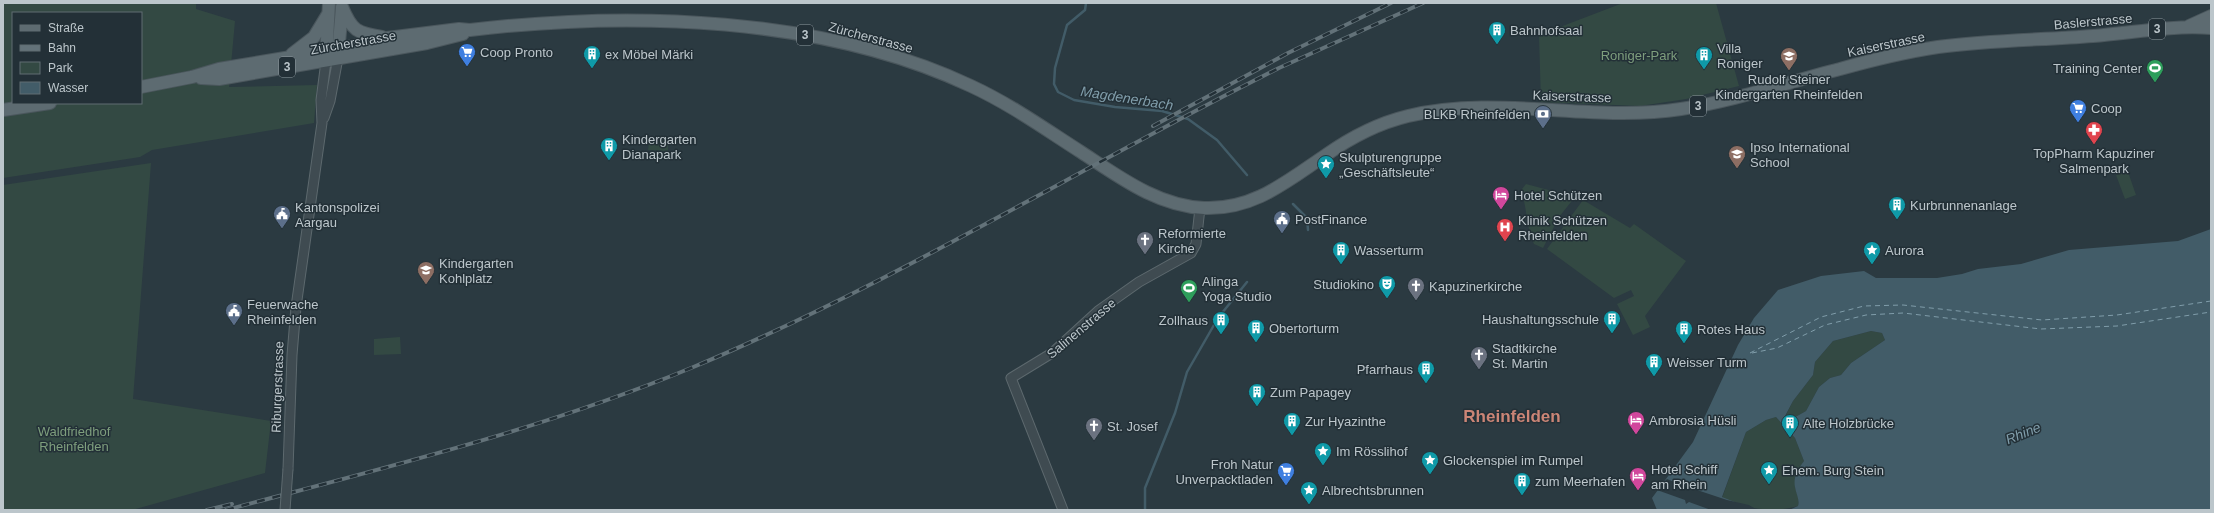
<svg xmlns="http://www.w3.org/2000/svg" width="2214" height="513" viewBox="0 0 2214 513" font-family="Arial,sans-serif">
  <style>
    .green { fill: #334943; fill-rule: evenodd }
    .water { fill: #425c68; fill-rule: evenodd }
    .pier { fill: #2b3a41 }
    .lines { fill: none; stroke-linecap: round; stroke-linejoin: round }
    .stream { stroke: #425c68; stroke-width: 2.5 }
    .ferry { stroke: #809daa; stroke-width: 1; stroke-dasharray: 5 4; stroke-linecap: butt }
    .minor-casing { stroke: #5d696e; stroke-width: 11 }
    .major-casing { stroke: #4b575d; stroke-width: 14 }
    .minor { stroke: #3f4b51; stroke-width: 9 }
    .major { stroke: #5d6b71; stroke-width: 12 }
    .rail-casing { stroke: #637279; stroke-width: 4 }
    .rail { stroke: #233037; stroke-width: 2.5; stroke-dasharray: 8; stroke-linecap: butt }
    .minor-bridge-casing { stroke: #5d696e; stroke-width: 11; stroke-linecap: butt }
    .minor-bridge { stroke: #3f4b51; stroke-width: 9 }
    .labels { text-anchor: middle; stroke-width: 3; stroke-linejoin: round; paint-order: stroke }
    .shield { fill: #233037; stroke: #8e999f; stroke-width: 1 }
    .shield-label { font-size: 12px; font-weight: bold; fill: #bcc6cb }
    .street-label { font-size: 13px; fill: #bcc6cb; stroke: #233037 }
    .poi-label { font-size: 13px; fill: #bcc6cb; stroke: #233037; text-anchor: start }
    .park-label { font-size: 13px; fill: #7e9e7d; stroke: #233037 }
    .water-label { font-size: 14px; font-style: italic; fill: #809daa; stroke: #233037 }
    .district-label { font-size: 17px; font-weight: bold; fill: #cb8576; stroke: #233037 }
  </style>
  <rect width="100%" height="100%" fill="#2b3a41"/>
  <!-- green -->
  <path class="green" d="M3,3H196V9L235,21L229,87L317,85L314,123L152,150L140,157L3,178ZM13,13H141V103H13Z
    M1623,3H1716L1739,86L1686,99L1640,106L1541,102L1539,35Z
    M650,136L668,139V151L648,150Z
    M151,163L133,399L271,421L265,473L132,510H3V185Z
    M2128,172L2136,195L2125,199L2116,175Z
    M1526,184L1571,196V202L1559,217L1543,248L1534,244L1530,235L1522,189Z
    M1583,200L1630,228L1634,224L1686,261L1645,316L1650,327L1633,335L1617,304L1634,296L1631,290L1614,298L1547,249Z
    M1871,331L1882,333L1885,340L1851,363L1841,375L1830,378L1819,387L1806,411L1790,420L1784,419L1793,401L1813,375L1815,362L1833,341Z
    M400,337L401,354L374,355V339Z
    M1776,417L1795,438L1804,461C1798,469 1794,479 1796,489C1797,495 1800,500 1798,506C1774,513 1745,509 1722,498L1746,432L1766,420Z"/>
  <!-- water -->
  <path class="water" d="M2211,229V510H1789L1798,506C1800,500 1796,494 1795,487C1793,477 1798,469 1804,461L1795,438L1776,417L1766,420L1746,432L1722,497L1755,510H1657L1652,498L1693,442L1738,345L1754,318L1778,290L1821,276L1864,271L1876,278H1937L1962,274L1978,269L2021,264L2069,250L2178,241ZM1871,331L1882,333L1885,340L1851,363L1841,375L1830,378L1819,387L1806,411L1790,420L1784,418L1793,401L1813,375L1815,362L1833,341Z"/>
  <!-- pier -->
  <path class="pier" d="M1667,479L1689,488L1692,485L1694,489L1727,500L1749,505L1757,510H1711L1689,502L1686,504L1685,500L1657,490Z"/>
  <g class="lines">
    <!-- stream -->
    <path class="stream" d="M1086,3L1085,10L1067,25L1055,68L1054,84L1058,92L1074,100L1115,107L1162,111L1188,119L1217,140L1247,175
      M1293,204L1307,218L1308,230
      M1145,510V488L1175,413L1187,372L1218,318L1247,282"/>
    <!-- ferry -->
    <path class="ferry" d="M1750,353L1821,317L1864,306L1903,305L2042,320L2117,315L2211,301
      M1752,353L1777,348L1825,325L1866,315L1903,313L2041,329L2117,326L2211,312"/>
    <defs>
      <path id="minor" d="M324,118L330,101L338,58
        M288,469L292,355L296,307L322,123L321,100L326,61
        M1063,510L1011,378L1052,353L1098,311L1139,282L1191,253L1196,244L1200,208"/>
      <path id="major" d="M342,7C352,31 357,33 382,37
        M2189,26L2211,16
        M292,54L314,37L328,14
        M338,55L342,8
        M326,58L329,3
        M201,78L219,79L427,43L463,34
        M141,87L192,77L219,69L339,49L387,38L459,29L470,30C630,11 823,16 971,86C1010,104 1045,129 1081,152C1118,176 1157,206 1204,208C1254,210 1287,181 1326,155C1350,138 1379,123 1408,116C1498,94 1591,123 1681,109C1735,101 1788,82 1840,69C1872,60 1905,52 1938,47C1989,40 2042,40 2093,36C2132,33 2171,25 2211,28
        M3,110L50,103"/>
    </defs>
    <!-- minor casing -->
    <use href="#minor" class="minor-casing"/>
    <!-- major casing -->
    <use href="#major" class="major-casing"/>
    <!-- minor -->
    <use href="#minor" class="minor"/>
    <!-- major -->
    <use href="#major" class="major"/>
    <defs>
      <path id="rail" d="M1153,126L1288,53L1391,3
        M207,510L232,504
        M226,510C383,468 541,430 691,368C876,291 1048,187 1226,95L1279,68L1423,3"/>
    </defs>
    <!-- rail casing -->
    <use href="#rail" class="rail-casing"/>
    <!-- rail -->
    <use href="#rail" class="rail"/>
    <defs>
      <path id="minor-bridge" d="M285,510L288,469"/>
    </defs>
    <!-- minor-bridge casing -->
    <use href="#minor-bridge" class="minor-bridge-casing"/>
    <!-- minor-bridge -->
    <use href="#minor-bridge" class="minor-bridge"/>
  </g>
  <!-- icons -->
  <defs>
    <symbol id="building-pin" viewBox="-11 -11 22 30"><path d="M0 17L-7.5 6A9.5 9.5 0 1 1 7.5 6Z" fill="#0f9aa8" stroke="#233037"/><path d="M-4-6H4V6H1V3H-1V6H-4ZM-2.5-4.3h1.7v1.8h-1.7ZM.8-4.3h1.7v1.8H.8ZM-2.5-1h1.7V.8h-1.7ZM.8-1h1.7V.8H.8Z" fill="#fff"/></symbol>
    <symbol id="supermarket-pin" viewBox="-11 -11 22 30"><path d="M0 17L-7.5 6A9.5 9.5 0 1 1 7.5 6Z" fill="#3f7fe0" stroke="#233037"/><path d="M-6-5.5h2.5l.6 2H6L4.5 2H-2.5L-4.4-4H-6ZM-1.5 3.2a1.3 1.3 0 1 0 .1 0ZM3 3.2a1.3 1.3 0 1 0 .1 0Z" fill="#fff"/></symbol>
    <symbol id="school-pin" viewBox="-11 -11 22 30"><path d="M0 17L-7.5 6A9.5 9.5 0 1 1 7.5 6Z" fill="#8d6e63" stroke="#233037"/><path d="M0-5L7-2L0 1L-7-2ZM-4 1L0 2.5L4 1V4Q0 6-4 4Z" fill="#fff"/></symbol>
    <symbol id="stadium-pin" viewBox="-11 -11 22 30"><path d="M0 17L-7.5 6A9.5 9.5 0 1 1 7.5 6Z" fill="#2e9e5b" stroke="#233037"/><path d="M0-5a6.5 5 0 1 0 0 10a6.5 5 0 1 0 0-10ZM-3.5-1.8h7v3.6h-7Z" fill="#fff"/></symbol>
    <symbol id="bank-pin" viewBox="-11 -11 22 30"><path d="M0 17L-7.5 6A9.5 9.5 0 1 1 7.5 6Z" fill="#5c6f8a" stroke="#233037"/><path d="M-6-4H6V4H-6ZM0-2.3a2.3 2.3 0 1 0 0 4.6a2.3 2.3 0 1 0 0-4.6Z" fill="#fff"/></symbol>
    <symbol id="pharmacy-pin" viewBox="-11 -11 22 30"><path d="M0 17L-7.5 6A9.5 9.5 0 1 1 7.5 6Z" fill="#e0444e" stroke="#233037"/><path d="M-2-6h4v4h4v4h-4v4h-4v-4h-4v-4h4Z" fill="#fff"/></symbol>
    <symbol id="sight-pin" viewBox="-11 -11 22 30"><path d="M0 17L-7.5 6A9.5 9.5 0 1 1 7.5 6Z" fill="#0f9aa8" stroke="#233037"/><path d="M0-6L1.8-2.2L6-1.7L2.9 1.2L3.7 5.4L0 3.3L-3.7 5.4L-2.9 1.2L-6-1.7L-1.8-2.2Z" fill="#fff"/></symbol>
    <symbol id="hotel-pin" viewBox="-11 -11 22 30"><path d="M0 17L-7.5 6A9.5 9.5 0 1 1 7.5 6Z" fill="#d1479c" stroke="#233037"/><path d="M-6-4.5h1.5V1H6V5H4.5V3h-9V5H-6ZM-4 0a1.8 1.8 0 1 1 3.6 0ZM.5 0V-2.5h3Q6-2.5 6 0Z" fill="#fff"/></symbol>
    <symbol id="civic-pin" viewBox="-11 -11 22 30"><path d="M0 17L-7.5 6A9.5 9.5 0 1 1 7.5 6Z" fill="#5c6f8a" stroke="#233037"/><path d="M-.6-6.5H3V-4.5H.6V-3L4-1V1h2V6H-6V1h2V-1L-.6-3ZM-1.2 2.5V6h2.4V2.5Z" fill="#fff"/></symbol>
    <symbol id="hospital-pin" viewBox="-11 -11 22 30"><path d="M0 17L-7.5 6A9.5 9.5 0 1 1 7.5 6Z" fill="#e0444e" stroke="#233037"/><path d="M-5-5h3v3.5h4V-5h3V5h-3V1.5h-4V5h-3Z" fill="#fff"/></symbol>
    <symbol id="church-pin" viewBox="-11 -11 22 30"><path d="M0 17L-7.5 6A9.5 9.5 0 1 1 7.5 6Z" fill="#6b7280" stroke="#233037"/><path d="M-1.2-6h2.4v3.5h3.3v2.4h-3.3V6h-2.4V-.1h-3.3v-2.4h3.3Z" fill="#fff"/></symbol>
    <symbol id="theatre-pin" viewBox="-11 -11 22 30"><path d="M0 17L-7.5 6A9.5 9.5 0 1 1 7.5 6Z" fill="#0f9aa8" stroke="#233037"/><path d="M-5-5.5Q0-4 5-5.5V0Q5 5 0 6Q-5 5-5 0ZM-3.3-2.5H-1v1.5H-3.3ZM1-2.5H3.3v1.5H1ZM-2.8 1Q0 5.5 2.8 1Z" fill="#fff"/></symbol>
  </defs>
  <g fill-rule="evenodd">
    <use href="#building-pin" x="1487" y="20" width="20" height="27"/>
    <use href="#supermarket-pin" x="457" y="42" width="20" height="27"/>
    <use href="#building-pin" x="582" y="44" width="20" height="27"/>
    <use href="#building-pin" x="1694" y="45" width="20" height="27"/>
    <use href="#school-pin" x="1779" y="46" width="20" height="27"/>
    <use href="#stadium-pin" x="2145" y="58" width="20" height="27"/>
    <use href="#supermarket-pin" x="2068" y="98" width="20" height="27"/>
    <use href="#bank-pin" x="1533" y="104" width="20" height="27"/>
    <use href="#pharmacy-pin" x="2084" y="120" width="20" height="27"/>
    <use href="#building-pin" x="599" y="136" width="20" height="27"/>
    <use href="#school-pin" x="1727" y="144" width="20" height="27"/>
    <use href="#sight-pin" x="1316" y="154" width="20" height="27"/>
    <use href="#hotel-pin" x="1491" y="185" width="20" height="27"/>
    <use href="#building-pin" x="1887" y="195" width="20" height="27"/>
    <use href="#civic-pin" x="272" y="204" width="20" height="27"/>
    <use href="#civic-pin" x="1272" y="209" width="20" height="27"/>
    <use href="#hospital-pin" x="1495" y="217" width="20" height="27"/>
    <use href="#church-pin" x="1135" y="230" width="20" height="27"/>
    <use href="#building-pin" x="1331" y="240" width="20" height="27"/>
    <use href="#sight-pin" x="1862" y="240" width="20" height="27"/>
    <use href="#school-pin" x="416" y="260" width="20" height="27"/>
    <use href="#theatre-pin" x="1377" y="274" width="20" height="27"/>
    <use href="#church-pin" x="1406" y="276" width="20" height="27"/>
    <use href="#stadium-pin" x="1179" y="278" width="20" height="27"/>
    <use href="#civic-pin" x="224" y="301" width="20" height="27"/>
    <use href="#building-pin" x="1602" y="309" width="20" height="27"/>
    <use href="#building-pin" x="1211" y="310" width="20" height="27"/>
    <use href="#building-pin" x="1246" y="318" width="20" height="27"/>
    <use href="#building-pin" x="1674" y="319" width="20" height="27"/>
    <use href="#church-pin" x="1469" y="345" width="20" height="27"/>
    <use href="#building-pin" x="1644" y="352" width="20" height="27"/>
    <use href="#building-pin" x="1416" y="359" width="20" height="27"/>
    <use href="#building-pin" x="1247" y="382" width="20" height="27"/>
    <use href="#hotel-pin" x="1626" y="410" width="20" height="27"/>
    <use href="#building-pin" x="1282" y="411" width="20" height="27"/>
    <use href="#building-pin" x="1780" y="413" width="20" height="27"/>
    <use href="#church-pin" x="1084" y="416" width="20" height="27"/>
    <use href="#sight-pin" x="1313" y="441" width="20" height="27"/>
    <use href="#sight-pin" x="1420" y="450" width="20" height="27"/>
    <use href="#sight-pin" x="1759" y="460" width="20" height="27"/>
    <use href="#supermarket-pin" x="1276" y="461" width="20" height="27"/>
    <use href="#hotel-pin" x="1628" y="466" width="20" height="27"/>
    <use href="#building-pin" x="1512" y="471" width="20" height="27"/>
    <use href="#sight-pin" x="1299" y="480" width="20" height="27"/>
  </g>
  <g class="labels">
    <!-- shield labels -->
    <g class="shield">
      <rect x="2149" y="19" width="16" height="20" rx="3"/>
      <rect x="797" y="25" width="16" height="20" rx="3"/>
      <rect x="279" y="57" width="16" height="20" rx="3"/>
      <rect x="1690" y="96" width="16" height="20" rx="3"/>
    </g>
    <g class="shield-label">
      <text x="2157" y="33">3</text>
      <text x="805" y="39">3</text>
      <text x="287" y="71">3</text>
      <text x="1698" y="110">3</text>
    </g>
    <!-- street labels -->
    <g class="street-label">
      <text transform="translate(2093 21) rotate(-5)" y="5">Baslerstrasse</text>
      <text transform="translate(871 37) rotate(15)" y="5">Zürcherstrasse</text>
      <text transform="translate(353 42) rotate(-10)" y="5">Zürcherstrasse</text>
      <text transform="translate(1886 44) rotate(-12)" y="5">Kaiserstrasse</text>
      <text transform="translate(1572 96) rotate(2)" y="5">Kaiserstrasse</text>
      <text transform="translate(1081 328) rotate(-40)" y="5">Salinenstrasse</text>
      <text transform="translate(277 387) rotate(-88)" y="5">Riburgerstrasse</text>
    </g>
    <!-- poi labels -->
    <g class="poi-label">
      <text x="1510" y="35">Bahnhofsaal</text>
      <text x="1717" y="53">Villa<tspan x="1717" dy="15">Roniger</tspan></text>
      <text x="480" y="57">Coop Pronto</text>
      <text x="605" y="59">ex Möbel Märki</text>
      <text x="2142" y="73" text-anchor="end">Training Center</text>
      <text x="1789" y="84" text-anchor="middle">Rudolf Steiner<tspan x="1789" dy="15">Kindergarten Rheinfelden</tspan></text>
      <text x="2091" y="113">Coop</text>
      <text x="1530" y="119" text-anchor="end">BLKB Rheinfelden</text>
      <text x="622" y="144">Kindergarten<tspan x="622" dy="15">Dianapark</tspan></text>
      <text x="1750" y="152">Ipso International<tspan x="1750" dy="15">School</tspan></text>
      <text x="2094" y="158" text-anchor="middle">TopPharm Kapuziner<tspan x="2094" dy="15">Salmenpark</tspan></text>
      <text x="1339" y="162">Skulpturengruppe<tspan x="1339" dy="15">„Geschäftsleute“</tspan></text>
      <text x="1514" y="200">Hotel Schützen</text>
      <text x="1910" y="210">Kurbrunnenanlage</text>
      <text x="295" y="212">Kantonspolizei<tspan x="295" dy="15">Aargau</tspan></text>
      <text x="1295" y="224">PostFinance</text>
      <text x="1518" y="225">Klinik Schützen<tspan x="1518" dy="15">Rheinfelden</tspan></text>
      <text x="1158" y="238">Reformierte<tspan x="1158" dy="15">Kirche</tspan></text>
      <text x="1354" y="255">Wasserturm</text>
      <text x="1885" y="255">Aurora</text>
      <text x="439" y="268">Kindergarten<tspan x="439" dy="15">Kohlplatz</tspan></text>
      <text x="1202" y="286">Alinga<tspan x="1202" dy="15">Yoga Studio</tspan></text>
      <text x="1374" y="289" text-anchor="end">Studiokino</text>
      <text x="1429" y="291">Kapuzinerkirche</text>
      <text x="247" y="309">Feuerwache<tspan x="247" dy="15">Rheinfelden</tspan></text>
      <text x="1599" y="324" text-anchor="end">Haushaltungsschule</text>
      <text x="1208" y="325" text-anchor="end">Zollhaus</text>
      <text x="1269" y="333">Obertorturm</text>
      <text x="1697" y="334">Rotes Haus</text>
      <text x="1492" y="353">Stadtkirche<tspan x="1492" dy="15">St. Martin</tspan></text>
      <text x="1667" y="367">Weisser Turm</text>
      <text x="1413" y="374" text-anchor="end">Pfarrhaus</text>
      <text x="1270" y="397">Zum Papagey</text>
      <text x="1649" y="425">Ambrosia Hüsli</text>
      <text x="1305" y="426">Zur Hyazinthe</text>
      <text x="1803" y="428">Alte Holzbrücke</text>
      <text x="1107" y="431">St. Josef</text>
      <text x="1336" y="456">Im Rösslihof</text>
      <text x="1443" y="465">Glockenspiel im Rumpel</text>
      <text x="1273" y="469" text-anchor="end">Froh Natur<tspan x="1273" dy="15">Unverpacktladen</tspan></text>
      <text x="1651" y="474">Hotel Schiff<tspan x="1651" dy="15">am Rhein</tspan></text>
      <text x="1782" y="475">Ehem. Burg Stein</text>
      <text x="1535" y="486">zum Meerhafen</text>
      <text x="1322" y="495">Albrechtsbrunnen</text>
    </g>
    <!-- park labels -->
    <g class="park-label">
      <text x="1639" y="60">Roniger-Park</text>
      <text x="74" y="436">Waldfriedhof<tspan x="74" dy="15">Rheinfelden</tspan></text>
    </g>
    <!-- water labels -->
    <g class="water-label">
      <text transform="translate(1127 98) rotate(9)" y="5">Magdenerbach</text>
      <text transform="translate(2023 433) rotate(-22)" y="5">Rhine</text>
    </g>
    <!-- district labels -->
    <g class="district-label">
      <text x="1512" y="422">Rheinfelden</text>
    </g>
  </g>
  <!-- border -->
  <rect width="2214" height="513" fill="none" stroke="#bcc6cb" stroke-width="8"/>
  <!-- legend -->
  <rect x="12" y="12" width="130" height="92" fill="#233037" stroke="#606c72"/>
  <rect x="20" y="25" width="20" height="6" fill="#5d6b71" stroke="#606c72"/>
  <text x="48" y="32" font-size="12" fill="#bcc6cb">Straße</text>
  <rect x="20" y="45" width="20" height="6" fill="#637279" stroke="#606c72"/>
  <text x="48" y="52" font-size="12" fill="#bcc6cb">Bahn</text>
  <rect x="20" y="62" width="20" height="12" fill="#334943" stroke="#606c72"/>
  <text x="48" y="72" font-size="12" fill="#bcc6cb">Park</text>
  <rect x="20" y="82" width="20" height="12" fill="#425c68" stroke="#606c72"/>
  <text x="48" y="92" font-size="12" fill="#bcc6cb">Wasser</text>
</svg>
